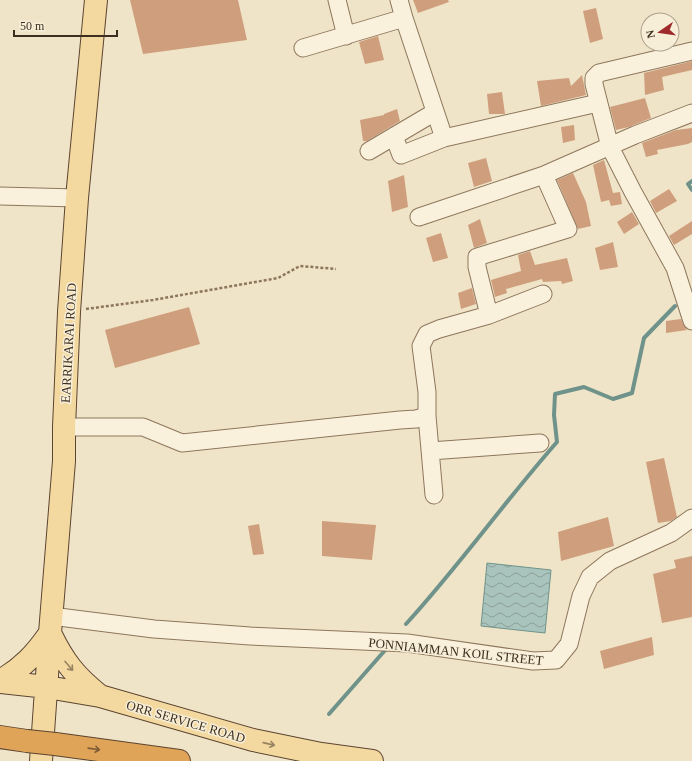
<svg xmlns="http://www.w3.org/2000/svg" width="692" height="761" viewBox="0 0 692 761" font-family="Georgia,serif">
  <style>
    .water { fill: url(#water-waves); stroke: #6f938a }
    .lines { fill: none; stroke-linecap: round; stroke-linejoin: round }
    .stream { stroke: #6f938a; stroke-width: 4 }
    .building { fill: #cf9f7d }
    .minor-casing { stroke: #8d765c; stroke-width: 19 }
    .major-casing { stroke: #5b4430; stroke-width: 24 }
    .highway-casing { stroke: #5b4430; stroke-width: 24 }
    .path { stroke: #8d765c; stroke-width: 2.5; stroke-dasharray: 3 2; stroke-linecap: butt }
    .minor { stroke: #faf1dc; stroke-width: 17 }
    .major { stroke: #f3d9a0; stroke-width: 22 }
    .highway { stroke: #e0a458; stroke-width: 22 }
    .highway-bridge-casing { stroke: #5b4430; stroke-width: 24; stroke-linecap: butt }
    .highway-bridge { stroke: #e0a458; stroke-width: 22 }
    .oneway { stroke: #988460 }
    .oneway2 { stroke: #7e5d36 }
    .labels { text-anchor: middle; stroke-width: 3; stroke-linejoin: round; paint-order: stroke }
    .street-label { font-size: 13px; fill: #3d2e20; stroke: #f7eed8 }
  </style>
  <defs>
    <pattern id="water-waves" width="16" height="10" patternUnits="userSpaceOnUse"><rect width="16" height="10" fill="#a9c4bc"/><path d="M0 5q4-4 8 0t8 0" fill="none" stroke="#8ba098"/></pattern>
  </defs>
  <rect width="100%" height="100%" fill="#f0e4c8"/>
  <!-- water -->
  <path class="water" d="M487,563L551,570L545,633L481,626Z"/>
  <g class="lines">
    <!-- stream -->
    <path class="stream" d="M692,181L688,184L692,190
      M406,624C459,566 505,501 557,442L554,415L555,394L584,387L613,399L632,393L644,338L675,306
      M329,714L387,648"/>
  </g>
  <!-- building -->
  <path class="building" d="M130,0H238L247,40L143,54Z
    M413,0H448L449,2L418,13Z
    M596,8L603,39L590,43L583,11Z
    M378,36L384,60L365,64L359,42Z
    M692,61V70L662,77L664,90L645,95L644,73Z
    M582,75L586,95L541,106L537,81L569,78L571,86Z
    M502,92L505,114H489L487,94Z
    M645,98L651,118L629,127L616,130L610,107Z
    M397,109L400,121L367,141H363L360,120L384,115V114Z
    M574,125L575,140L563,143L561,127Z
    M692,128V142L688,144L657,150L658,154L646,157L642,143L676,130Z
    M486,158L492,181L474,187L468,163Z
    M604,160L613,193L620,192L622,204L611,206L609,200L601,202L593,165Z
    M573,173L586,202L591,226L578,229L557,180Z
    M404,175L408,207L392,212L388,181Z
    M669,189L677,201L656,213L650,201Z
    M632,212L639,224L624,234L617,222Z
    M480,219L487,243L474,248L468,225Z
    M692,221V234L674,245L669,236Z
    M441,233L448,258L433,262L426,238Z
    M613,242L618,267L600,270L595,248Z
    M530,251L535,265L567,258L573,281L562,284L561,281L543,282L542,279L506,289L507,293L495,297L491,280L521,271L518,255Z
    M472,288L476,304L461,309L458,293Z
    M189,307L200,344L115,368L105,330Z
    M681,319L683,324L687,330L666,333V321Z
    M664,458L677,517L671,521L658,523L646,462Z
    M608,517L614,546L561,561L558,532Z
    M322,521L376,525L372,560L322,556Z
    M259,524L264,554L253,555L248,526Z
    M692,556V617L662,623L653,574L676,568L674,560Z
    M652,637L654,655L604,669L600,651Z"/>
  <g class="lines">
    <defs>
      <path id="minor" d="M337,0L346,36
        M399,0L404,18L444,138
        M303,48L404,18
        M692,51L599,73L594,78V84L610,147L633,192L675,268L692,321
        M394,136L401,155L444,138L598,103
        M369,151L435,112
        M0,196L77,198
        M419,217L544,175L635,135L692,113
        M489,315L477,267V257L568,229L544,175
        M427,416L434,495
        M64,427H143L182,443L400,420L416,419L427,416V392L421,346L427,334L439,329L489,315L543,294
        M430,451L540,443
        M51,616L154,629L250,636L407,643L533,661L556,660L569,644L581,596L590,577L610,561L671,533L692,518"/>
      <path id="major" d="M50,633C64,662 75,676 100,696
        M0,681C22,668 35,655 50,633
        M0,682L47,687L100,696L253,740L321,754L372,761
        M41,761L50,633L64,461V427L69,312L77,198L96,0"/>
      <path id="highway" d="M0,737L27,741
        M55,744L179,761"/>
    </defs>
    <!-- minor casing -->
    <use href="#minor" class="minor-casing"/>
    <!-- major casing -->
    <use href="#major" class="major-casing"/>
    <!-- highway casing -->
    <use href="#highway" class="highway-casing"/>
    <!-- path -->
    <path class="path" d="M86,309L153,300L278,278L300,266L336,269"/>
    <!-- minor -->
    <use href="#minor" class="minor"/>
    <!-- major -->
    <use href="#major" class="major"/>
    <!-- highway -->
    <use href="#highway" class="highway"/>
    <defs>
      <path id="highway-bridge" d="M27,741L55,744"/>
    </defs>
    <!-- highway-bridge casing -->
    <use href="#highway-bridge" class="highway-bridge-casing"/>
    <!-- highway-bridge -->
    <use href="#highway-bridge" class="highway-bridge"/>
  </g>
  <!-- one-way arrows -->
  <defs><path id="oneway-shaft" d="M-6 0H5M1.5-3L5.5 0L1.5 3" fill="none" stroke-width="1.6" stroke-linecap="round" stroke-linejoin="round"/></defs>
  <g class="oneway">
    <use href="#oneway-shaft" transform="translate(69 666) rotate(49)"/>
    <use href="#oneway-shaft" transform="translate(269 744) rotate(13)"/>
  </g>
  <use class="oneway2" href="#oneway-shaft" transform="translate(94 749) rotate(8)"/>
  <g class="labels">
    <!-- street labels -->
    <g class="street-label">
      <text transform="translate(68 343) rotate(-87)" y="5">EARRIKARAI ROAD</text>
      <text transform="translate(456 651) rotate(6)" y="5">PONNIAMMAN KOIL STREET</text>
      <text transform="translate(186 721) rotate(16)" y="5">ORR SERVICE ROAD</text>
    </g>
  </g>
  <!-- north arrow -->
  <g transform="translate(660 32) rotate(257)"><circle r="19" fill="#f7eed8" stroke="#ada18e"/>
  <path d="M0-3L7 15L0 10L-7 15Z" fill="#9e2a2b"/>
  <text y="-6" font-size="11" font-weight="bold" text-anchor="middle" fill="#3d2e20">N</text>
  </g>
  <!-- scale -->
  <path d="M14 30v6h103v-6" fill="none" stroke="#3d2e20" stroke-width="2"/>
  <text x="20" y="30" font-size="12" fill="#3d2e20" stroke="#f7eed8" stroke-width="3" paint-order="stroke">50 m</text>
</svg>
